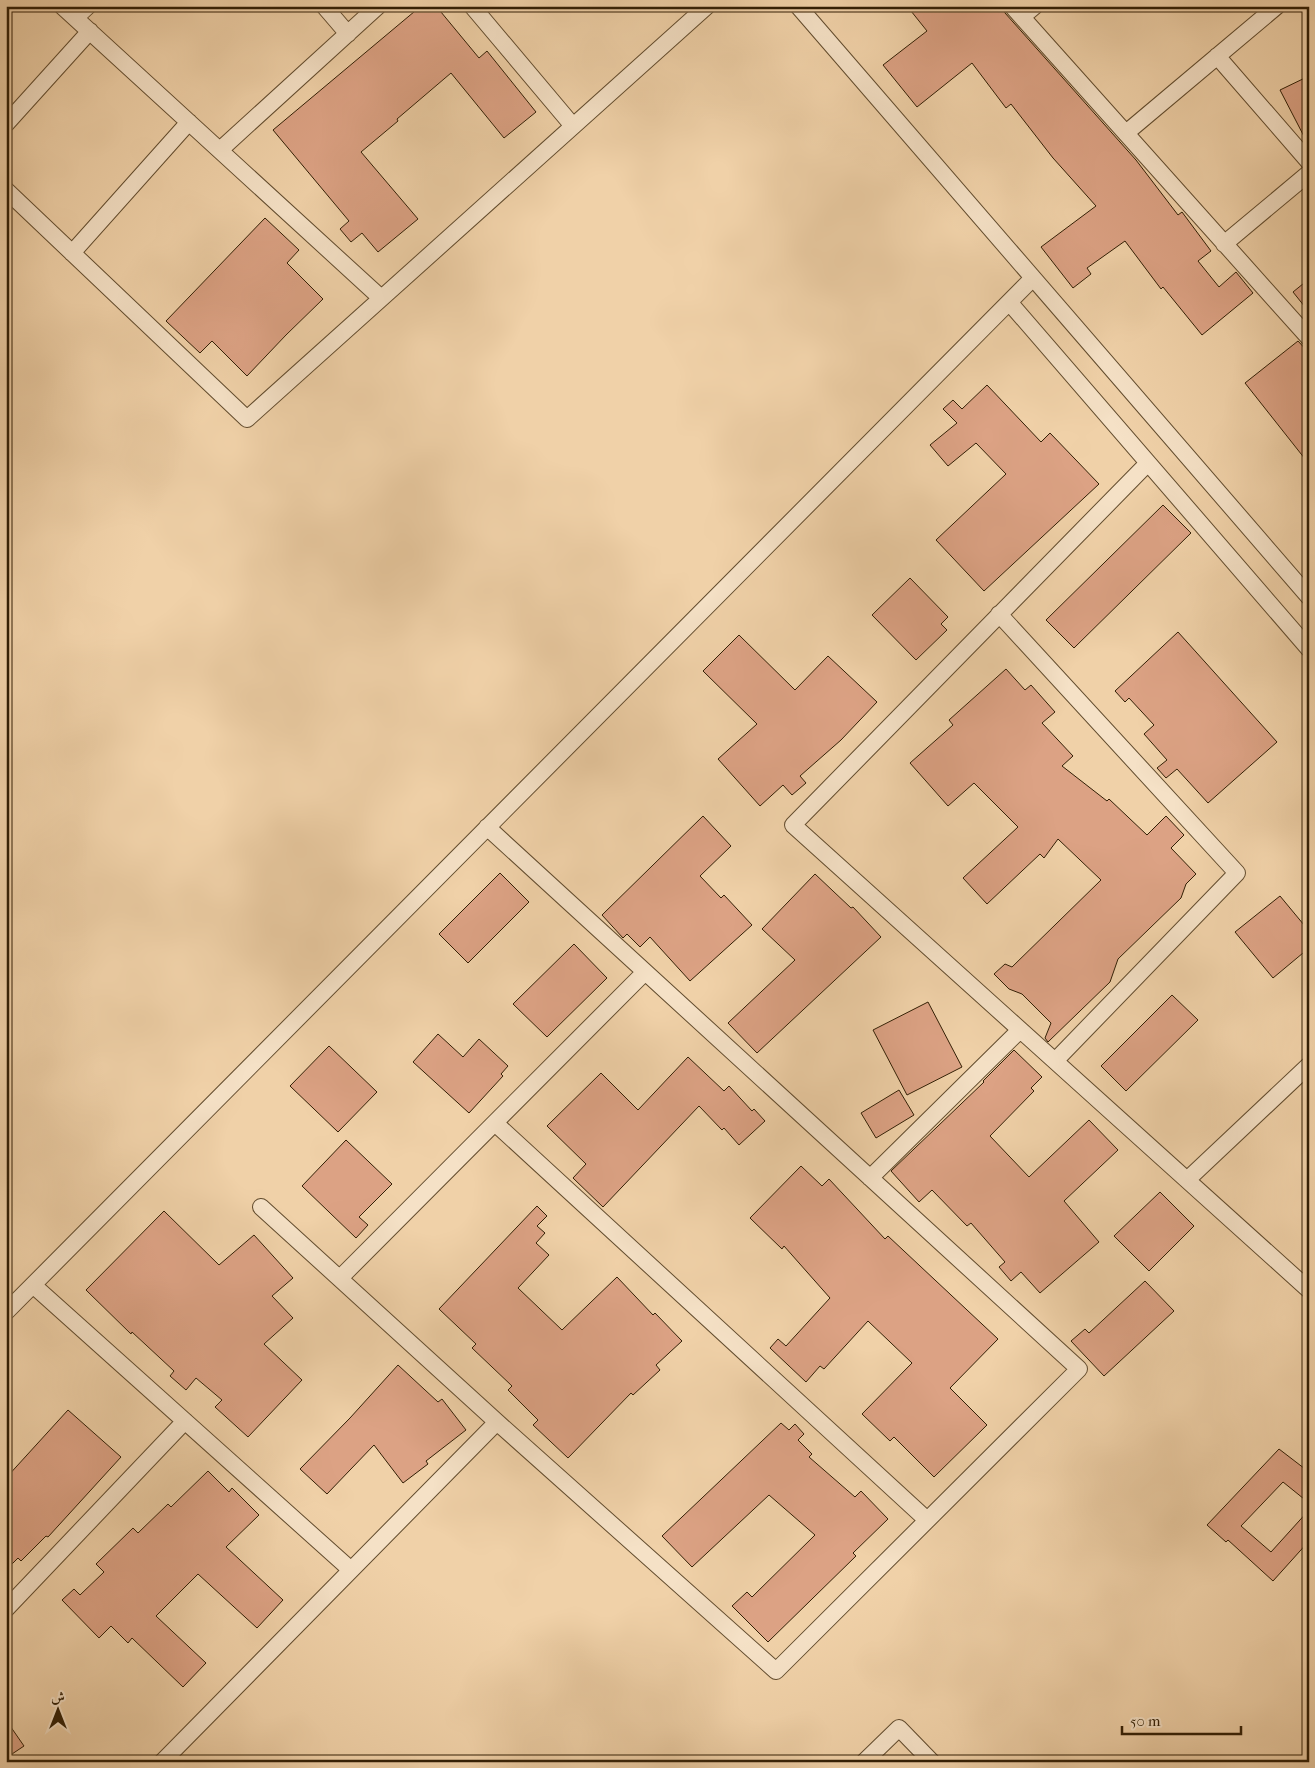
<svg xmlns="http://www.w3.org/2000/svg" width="1315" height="1768" viewBox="0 0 1315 1768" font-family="'IM FELL French Canon',Amiri,serif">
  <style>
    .building { fill: #dca284; stroke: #321f05 }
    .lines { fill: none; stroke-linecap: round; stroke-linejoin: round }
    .street-casing { stroke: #624c2e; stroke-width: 18 }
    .street { stroke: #f5e1c6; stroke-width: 16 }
  </style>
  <rect width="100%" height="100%" fill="#f0d1a8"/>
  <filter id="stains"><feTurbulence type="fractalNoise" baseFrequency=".004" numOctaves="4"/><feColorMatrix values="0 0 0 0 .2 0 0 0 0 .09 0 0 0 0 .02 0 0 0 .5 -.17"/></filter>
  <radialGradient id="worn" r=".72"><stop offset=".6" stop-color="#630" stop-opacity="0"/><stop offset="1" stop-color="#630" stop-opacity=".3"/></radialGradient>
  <!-- building -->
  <path class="building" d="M421,6H436L479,58L487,51L536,112L504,138L451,73L397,119L398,121L361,152L418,219L378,252L362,233L351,242L340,229L349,221L273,130Z
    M907,6H1002L1005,13L1136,160L1178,215L1182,212L1211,251L1198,261L1219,287L1236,272L1253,293L1202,335L1163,287L1161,289L1125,241L1087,268L1091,274L1073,288L1041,247L1096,206L1053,158L1011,104L1006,108L972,63L917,107L883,65L927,31Z
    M1309,76V146L1280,90Z
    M265,218L299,250L287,263L323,299L286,335L247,376L212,341L200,353L166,321Z
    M1309,279V312L1293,292Z
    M1298,341L1309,353V464L1245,383Z
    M987,385L1041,442L1050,433L1099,484L984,591L936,540L1006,474L976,443L948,466L930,445L957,423L943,409L953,400L962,409Z
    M1163,505L1191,533L1074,648L1046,620Z
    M910,578L948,617L941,624L947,630L916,660L872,615Z
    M1178,632L1277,742L1208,803L1177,769L1166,778L1157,768L1167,760L1144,734L1154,725L1129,698L1125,702L1115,691Z
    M739,635L795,690L828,656L877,702L841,740L800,776L806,783L792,795L783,785L760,806L718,759L757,724L703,671Z
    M1006,669L1025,690L1031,685L1055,712L1042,723L1073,756L1062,766L1107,801L1109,799L1147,835L1166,816L1184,835L1171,848L1196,874L1186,884L1181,898L1118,959L1110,982L1048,1042L1045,1038L1051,1023L1022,994L1009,989L994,974L1005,964L1012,967L1101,880L1058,839L1044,858L1040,854L987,904L963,878L1018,827L974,783L948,806L910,763L953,725L949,720Z
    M703,816L731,846L700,876L721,898L724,895L752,925L690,981L650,937L640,947L627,934L623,938L602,915Z
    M500,873L529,902L468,963L439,934Z
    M815,874L851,908L853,907L881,937L757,1053L728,1023L795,960L762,929Z
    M1280,896L1309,931V948L1273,978L1235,932Z
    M574,944L607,978L547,1037L513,1004Z
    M1172,995L1198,1020L1126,1091L1101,1066Z
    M928,1002L962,1067L907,1095L873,1030Z
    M438,1034L463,1057L479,1039L508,1066L501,1074L503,1076L469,1113L413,1062Z
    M329,1046L377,1092L338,1132L290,1086Z
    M1014,1050L1042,1077L1031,1088L1034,1091L990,1136L1029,1177L1089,1120L1118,1150L1064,1201L1099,1242L1040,1293L1021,1272L1011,1281L999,1267L1005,1262L971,1223L967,1226L932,1190L919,1202L891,1171L984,1082L983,1081Z
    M688,1057L724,1091L729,1086L752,1111L754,1109L765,1121L739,1145L724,1128L722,1130L699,1106L603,1207L573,1178L586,1164L547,1126L601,1073L638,1110Z
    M899,1090L914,1115L876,1138L861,1113Z
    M346,1140L392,1184L359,1217L368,1225L356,1238L302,1186Z
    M801,1166L822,1186L829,1179L885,1239L888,1236L998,1339L950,1388L987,1425L934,1477L894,1437L890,1441L862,1414L912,1363L868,1321L824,1369L820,1366L806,1382L770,1348L778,1339L786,1346L830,1298L784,1246L782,1249L750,1218Z
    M1160,1192L1194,1226L1149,1271L1114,1236Z
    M537,1206L547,1216L537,1226L545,1233L536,1243L549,1255L518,1288L562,1330L617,1277L653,1315L655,1313L682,1341L656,1365L660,1370L633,1395L631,1393L568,1458L533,1425L538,1420L508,1390L512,1386L472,1348L476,1344L439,1309Z
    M164,1211L219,1265L254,1235L293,1278L272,1296L293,1318L264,1344L302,1380L248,1437L215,1407L222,1400L196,1378L186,1390L170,1376L174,1371L132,1332L131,1334L86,1290Z
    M1145,1281L1174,1311L1104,1376L1071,1341L1085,1329L1089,1333Z
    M398,1365L438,1402L442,1399L466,1430L426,1461L428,1464L403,1483L374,1445L327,1494L300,1469L350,1418Z
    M68,1410L121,1457L48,1537L46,1536L21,1561L18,1558L6,1570V1478Z
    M781,1423L789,1430L795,1424L804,1434L798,1440L812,1454L809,1457L855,1497L861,1491L888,1519L853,1553L856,1556L768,1642L732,1606L747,1592L752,1597L815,1535L769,1495L692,1567L662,1536Z
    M1279,1449L1309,1472V1503L1283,1482L1241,1526L1271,1552L1309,1510V1541L1273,1581L1228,1540L1226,1542L1207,1525Z
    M208,1471L229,1492L232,1488L259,1515L226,1547L283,1600L257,1628L198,1574L156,1616L206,1663L183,1687L132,1638L128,1643L111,1626L99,1638L62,1600L74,1589L80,1595L104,1572L96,1564L133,1528L138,1533L168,1504L171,1507Z
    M6,1720L24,1746L6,1758Z"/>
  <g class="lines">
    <defs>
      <path id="street" d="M62,6L381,298
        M324,6L348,34
        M472,6L573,126
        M798,6L1309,597
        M1012,6L1309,338
        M1022,17L1035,6
        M75,18L88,6
        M1217,56L1309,162
        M6,124L90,31
        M1126,133L1277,6
        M220,150L378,6
        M6,190L247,419L707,6
        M1224,244L1309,173
        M72,253L189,122
        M1009,302L1309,649
        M1148,463L793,825L1309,1290
        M999,614L1237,873L1055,1061
        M495,1123L927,1520
        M870,1178L1020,1030
        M1187,1180L1309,1065
        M261,1207L497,1422L776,1671L1079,1369L487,827
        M340,1278L645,972
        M33,1285L351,1570
        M6,1312L1033,278
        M6,1609L185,1421
        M162,1762L497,1422
        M864,1762L899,1728L932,1762"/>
    </defs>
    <!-- street casing -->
    <use href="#street" class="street-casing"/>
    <!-- street -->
    <use href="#street" class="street"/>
  </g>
  <!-- margin -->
  <rect width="1315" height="1768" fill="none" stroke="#f0d1a8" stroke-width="25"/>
  <rect x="8" y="8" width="1300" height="1753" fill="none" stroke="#321f05" stroke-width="2.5"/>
  <rect x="12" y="12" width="1290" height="1743" fill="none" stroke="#321f05"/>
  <!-- north arrow -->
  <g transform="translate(58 1710)" stroke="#f5e1c6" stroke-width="4" paint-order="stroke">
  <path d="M0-4L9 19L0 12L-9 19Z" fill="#321f05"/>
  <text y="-8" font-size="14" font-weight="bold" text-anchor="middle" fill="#321f05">ش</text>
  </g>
  <!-- scale -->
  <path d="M1122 1726v8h119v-8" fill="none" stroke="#321f05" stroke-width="2.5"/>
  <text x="1130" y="1726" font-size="15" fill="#321f05" stroke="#f5e1c6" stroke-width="4" paint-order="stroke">50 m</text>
  <rect width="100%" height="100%" filter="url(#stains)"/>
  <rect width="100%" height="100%" fill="url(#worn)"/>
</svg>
